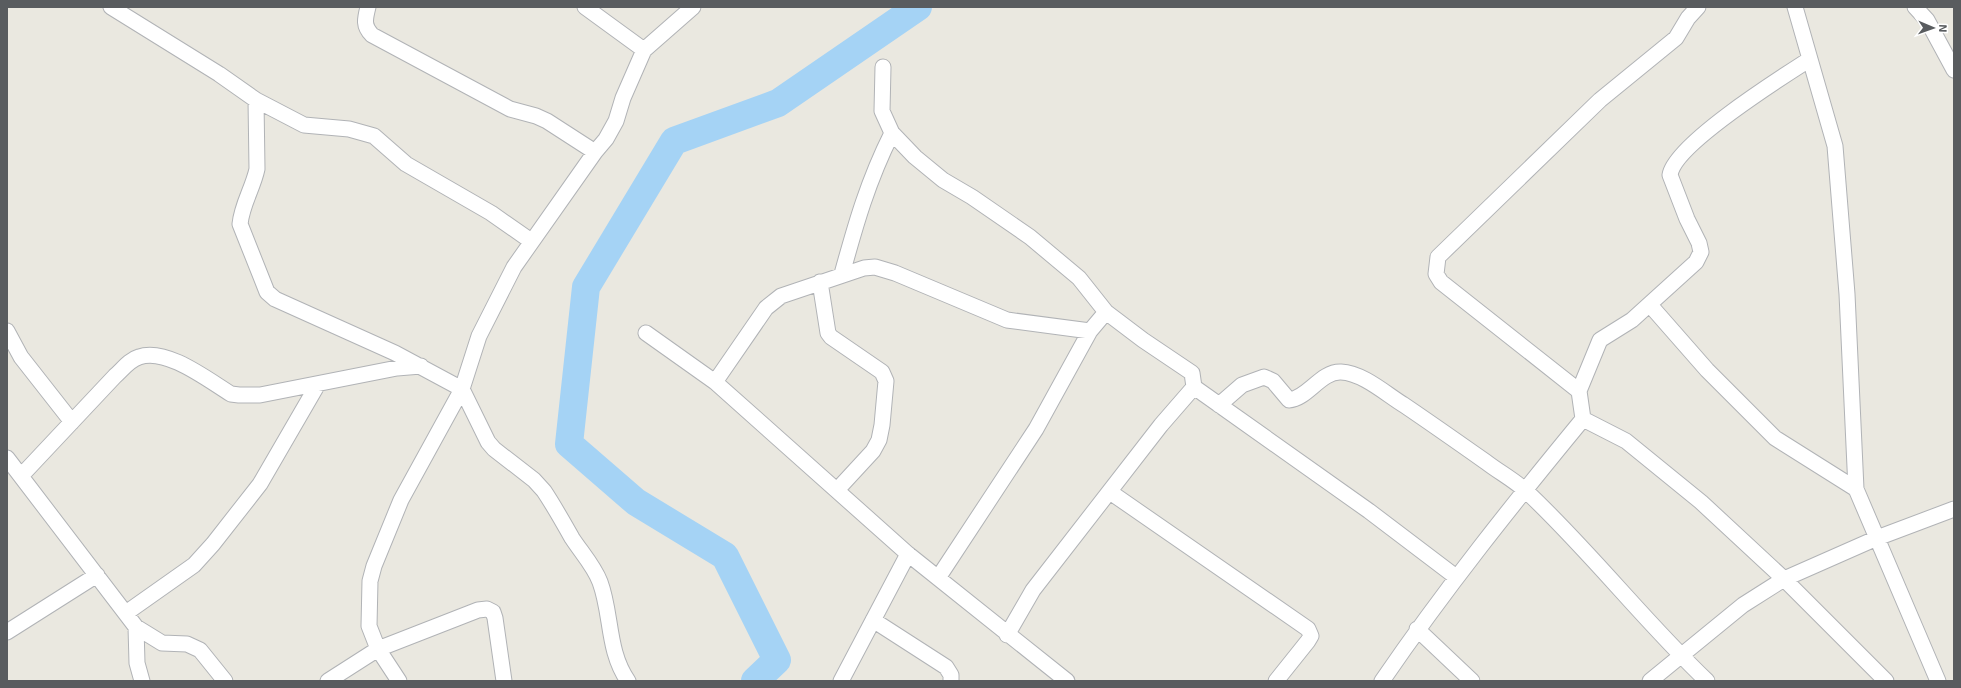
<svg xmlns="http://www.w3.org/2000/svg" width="1961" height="688" viewBox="0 0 1961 688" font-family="'Exo 2',sans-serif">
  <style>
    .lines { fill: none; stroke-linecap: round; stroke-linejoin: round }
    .river { stroke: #a5d3f5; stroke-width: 28 }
    .minor-casing { stroke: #b1b3b6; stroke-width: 17 }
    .minor { stroke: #fff; stroke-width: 15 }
  </style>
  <rect width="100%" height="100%" fill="#eae8e0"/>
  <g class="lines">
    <!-- river -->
    <path class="river" d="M755,681L777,660L725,556L636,502L569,444L586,287L674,141L778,103L918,7"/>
    <defs>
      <path id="minor" d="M111,7L219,74L256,100L304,125L349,129L374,136L406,164L491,213L531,241
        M368,7C365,19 363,26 372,35L510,109L536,116L547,121L595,152
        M585,7L644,50
        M1795,7L1835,146L1847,294L1856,489L1938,681
        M1915,7L1927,20L1954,70
        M883,67L882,111L892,133L915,157L943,180L972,197L1030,237L1079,278L1106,312L1143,340L1192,373L1194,387L1161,425L1033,590L1007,635
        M256,100L257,169C253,188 242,204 240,224L267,292L275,299L395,353L462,389L488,442L494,449L534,480L544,491C554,506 563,522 572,538C581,552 594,566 600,582C612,614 607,651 628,681
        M842,274C856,223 868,181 892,133
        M820,282L828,333L831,337L882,372L886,381L882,425L879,440L873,451L837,490
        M1650,305L1707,370L1775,438L1856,489
        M7,331L21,357L72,422
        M646,333L715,382L908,554L1067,681
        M715,382L766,308L781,296L864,268L875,267L895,273L1007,320L1090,331
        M1194,387L1369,511L1456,577
        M1579,391L1441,282L1436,274L1438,257L1600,100L1676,38L1688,18L1698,7
        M1219,405L1242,385L1264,377L1273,381L1289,400C1307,399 1321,371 1341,372C1363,373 1386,394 1404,405C1432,424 1459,443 1486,462C1499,472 1514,480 1526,491C1590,551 1644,621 1707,681
        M1583,419L1626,441L1701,502L1784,579L1886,681
        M7,458L136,627L137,663L142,681
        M21,476L115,376C123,369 129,360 139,357C166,347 208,380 231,394L239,395H260L397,368L421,366
        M1110,492L1308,629L1311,636L1308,641L1276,681
        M938,578L1036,429L1090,331L1106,312
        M126,613L194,565L213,544L260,484L318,384
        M873,620L946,667L951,675V681
        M136,627L162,643L187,644L200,650L225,681
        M1417,629L1472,681
        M7,632L97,575
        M328,681L378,649L478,610L487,609L493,612L495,618L504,681
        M399,681L378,649L369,626L370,581L374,566L401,500L462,389L479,336L514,267L595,152L606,139L616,121L623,98L644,50L693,7
        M841,681L908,554
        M1382,681C1445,589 1513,504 1583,419L1579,391L1600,340L1632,320L1696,262L1701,252L1699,243L1687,219L1670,175C1674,145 1782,77 1810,59
        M1650,681L1743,605L1784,579L1877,538L1954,509"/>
    </defs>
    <!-- minor casing -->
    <use href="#minor" class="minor-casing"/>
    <!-- minor -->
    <use href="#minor" class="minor"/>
  </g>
  <!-- border -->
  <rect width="1961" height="688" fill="none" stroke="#595c5f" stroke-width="16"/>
  <!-- north arrow -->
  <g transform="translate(1933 28) rotate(92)" stroke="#ffffff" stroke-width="3" paint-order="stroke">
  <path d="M0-3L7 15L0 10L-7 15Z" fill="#595c5f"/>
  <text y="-6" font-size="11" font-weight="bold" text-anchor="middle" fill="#595c5f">N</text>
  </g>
</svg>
